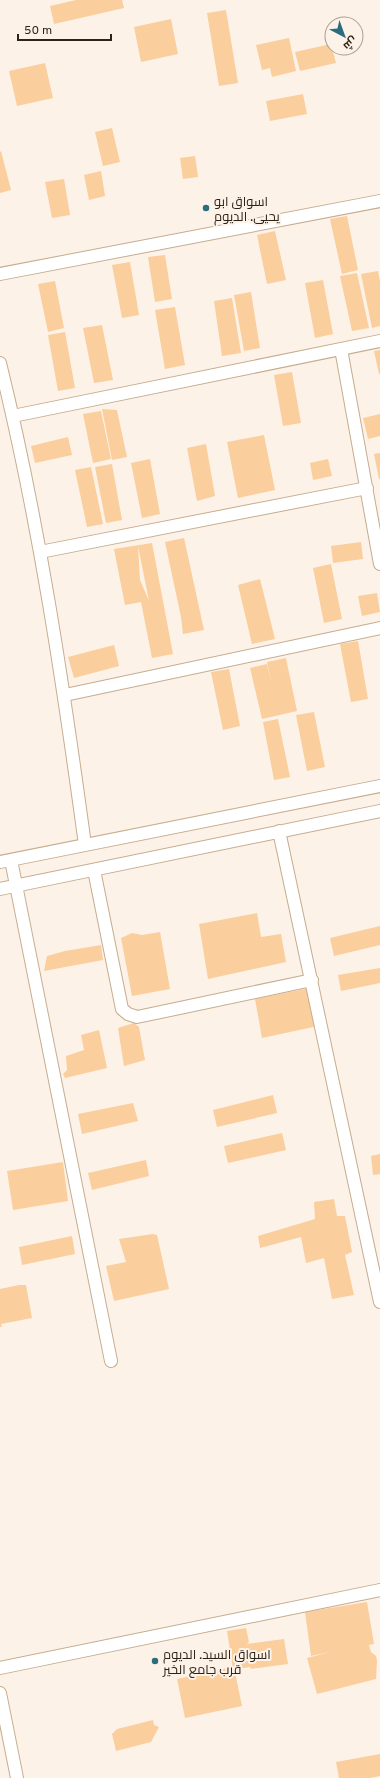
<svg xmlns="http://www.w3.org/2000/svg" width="380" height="1778" viewBox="0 0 380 1778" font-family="Overpass,Cairo,sans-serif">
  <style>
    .building { fill: #fbce9d; fill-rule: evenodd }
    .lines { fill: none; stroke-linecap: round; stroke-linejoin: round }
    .minor-casing { stroke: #c6ac90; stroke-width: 14 }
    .minor { stroke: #fff; stroke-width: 12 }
    .poi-dot { fill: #2a6d7e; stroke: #fdf2e7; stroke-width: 1.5 }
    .labels { text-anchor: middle; stroke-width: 4; stroke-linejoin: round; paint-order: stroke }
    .poi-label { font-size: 13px; fill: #2d2319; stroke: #fdf2e7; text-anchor: start }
  </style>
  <rect width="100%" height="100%" fill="#fdf2e7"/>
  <!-- building -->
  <path class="building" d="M76,0H122L124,8L54,24L50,6Z
    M226,10L238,83L219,86L207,13Z
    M171,19L178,54L141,62L134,27Z
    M289,38L296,71L272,77L270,68L262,70L256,45Z
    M331,44L336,63L300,71L295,52Z
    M45,63L53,98L17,106L9,71Z
    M303,94L307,114L270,121L266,101Z
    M112,128L120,162L103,166L95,132Z
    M1,151L11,190L0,193V152Z
    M195,156L198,177L183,179L180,158Z
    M101,171L105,196L89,200L84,175Z
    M64,179L70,215L52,218L45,182Z
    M347,216L358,270L342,274L330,219Z
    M275,231L286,280L267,284L257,235Z
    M165,255L172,299L155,302L148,257Z
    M130,262L139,315L122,318L112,265Z
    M378,271L380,281V326L372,328L361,274Z
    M357,273L369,328L352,331L340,276Z
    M323,280L333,334L315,338L305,283Z
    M55,281L64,328L48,332L38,284Z
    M251,292L260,348L244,351L234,295Z
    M232,298L241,353L222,356L214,301Z
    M175,307L185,365L165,369L155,310Z
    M102,325L113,380L94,383L83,328Z
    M65,332L75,388L58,391L48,335Z
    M380,350V374H379L374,351Z
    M292,372L301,423L283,426L274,375Z
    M102,409L117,410L127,457L112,460Z
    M101,411L111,459L93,463L83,414Z
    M380,414V436L368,439L363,418Z
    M264,435L275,490L238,498L227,442Z
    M68,437L72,455L35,463L31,446Z
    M206,444L215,496L197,501L187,448Z
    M380,453V479H379L374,454Z
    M150,459L160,514L142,518L131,463Z
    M328,459L332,476L313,480L310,463Z
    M112,464L122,520L106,523L95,467Z
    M91,467L103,524L87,527L75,470Z
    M184,538L204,630L183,634L181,617L165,542Z
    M361,542L363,559L333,563L331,546Z
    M152,543L173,654L152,658L141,602L125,605L114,549ZM138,546L149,601L140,580Z
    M331,564L342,619L324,623L313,568Z
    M260,579L275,639L252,644L238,585Z
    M377,593L380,612L362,616L358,596Z
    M358,641L368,699L351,702L340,644Z
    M114,645L119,666L74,678L68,657Z
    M286,658L297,711L262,719L250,668L267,664L272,686L267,662Z
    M229,669L240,726L223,730L211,672Z
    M314,712L325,767L307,771L296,715Z
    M278,719L290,777L274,780L263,722Z
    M257,913L261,937L281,934L286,962L208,979L199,924Z
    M380,926V945L334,956L330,938Z
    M160,932L170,989L132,996L121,938L132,933L142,935Z
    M101,945L103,960L44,971L47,956L65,951Z
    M380,968V983L341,991L338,975Z
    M310,988L318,1026L262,1038L255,999Z
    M134,1023L139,1027L145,1060L124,1066L118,1028Z
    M99,1030L107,1068L65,1078L63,1074L67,1070L66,1056L84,1050L81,1035Z
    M273,1095L277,1113L217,1127L213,1110Z
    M133,1103L138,1121L82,1134L78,1114Z
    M282,1133L286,1150L228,1163L224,1146Z
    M380,1154V1174L373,1175L371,1156Z
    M146,1160L149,1176L92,1190L88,1173Z
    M63,1162L68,1201L13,1210L7,1171Z
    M334,1199L337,1216H345L352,1252L345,1255L354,1295L332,1299L324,1258L306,1263L301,1237L260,1248L258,1236L315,1219L314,1202Z
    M153,1234L157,1235L169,1289L114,1301L106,1266L126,1262L119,1239Z
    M72,1236L75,1254L22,1265L19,1247Z
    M19,1285H26L32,1318L1,1324L2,1327H0V1289Z
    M367,1602L374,1644L369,1645L371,1652L376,1656L377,1661L376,1679L317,1694L307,1658L330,1652L311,1656L305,1612Z
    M246,1628L249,1642L247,1644L284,1639L288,1664L251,1669L250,1667L233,1670L227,1631Z
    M228,1668L235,1672L242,1706L185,1718L177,1679Z
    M153,1720L154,1725L159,1727L151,1742L116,1751L112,1734L117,1729Z
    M380,1754V1776L370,1778H339L336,1762Z"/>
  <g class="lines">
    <defs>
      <path id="minor" d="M0,274L380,201
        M341,349L380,564
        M0,363C39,522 63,683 85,845
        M13,416L380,341
        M40,552L367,488
        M65,695L380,628
        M279,831L380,1302
        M11,860L111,1361
        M0,862L380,786
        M94,870L122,1009L128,1014L137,1017L312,980
        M0,889L380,811
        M0,1668L380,1590
        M0,1693L17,1778"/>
    </defs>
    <!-- minor casing -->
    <use href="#minor" class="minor-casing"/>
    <!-- minor -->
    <use href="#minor" class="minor"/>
  </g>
  <!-- markers -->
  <g class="poi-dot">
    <circle cx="206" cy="208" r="4"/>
    <circle cx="155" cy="1661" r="4"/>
  </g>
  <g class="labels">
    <!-- poi labels -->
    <g class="poi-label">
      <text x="214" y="206">اسواق ابو<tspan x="214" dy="15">يحيى. الديوم</tspan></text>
      <text x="163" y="1659">اسواق السيد. الديوم<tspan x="163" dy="15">قرب جامع الخير</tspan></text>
    </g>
  </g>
  <!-- north arrow -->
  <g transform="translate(344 36) rotate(139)"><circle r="19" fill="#fdf2e7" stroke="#aa9f95"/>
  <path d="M0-3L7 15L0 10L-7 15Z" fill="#2a6d7e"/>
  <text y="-6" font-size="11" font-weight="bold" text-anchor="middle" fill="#2d2319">ش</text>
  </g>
  <!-- scale -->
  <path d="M18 34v6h93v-6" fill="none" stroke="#2d2319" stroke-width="2"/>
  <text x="24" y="34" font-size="12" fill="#2d2319" stroke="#fdf2e7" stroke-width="3" paint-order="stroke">50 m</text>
</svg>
